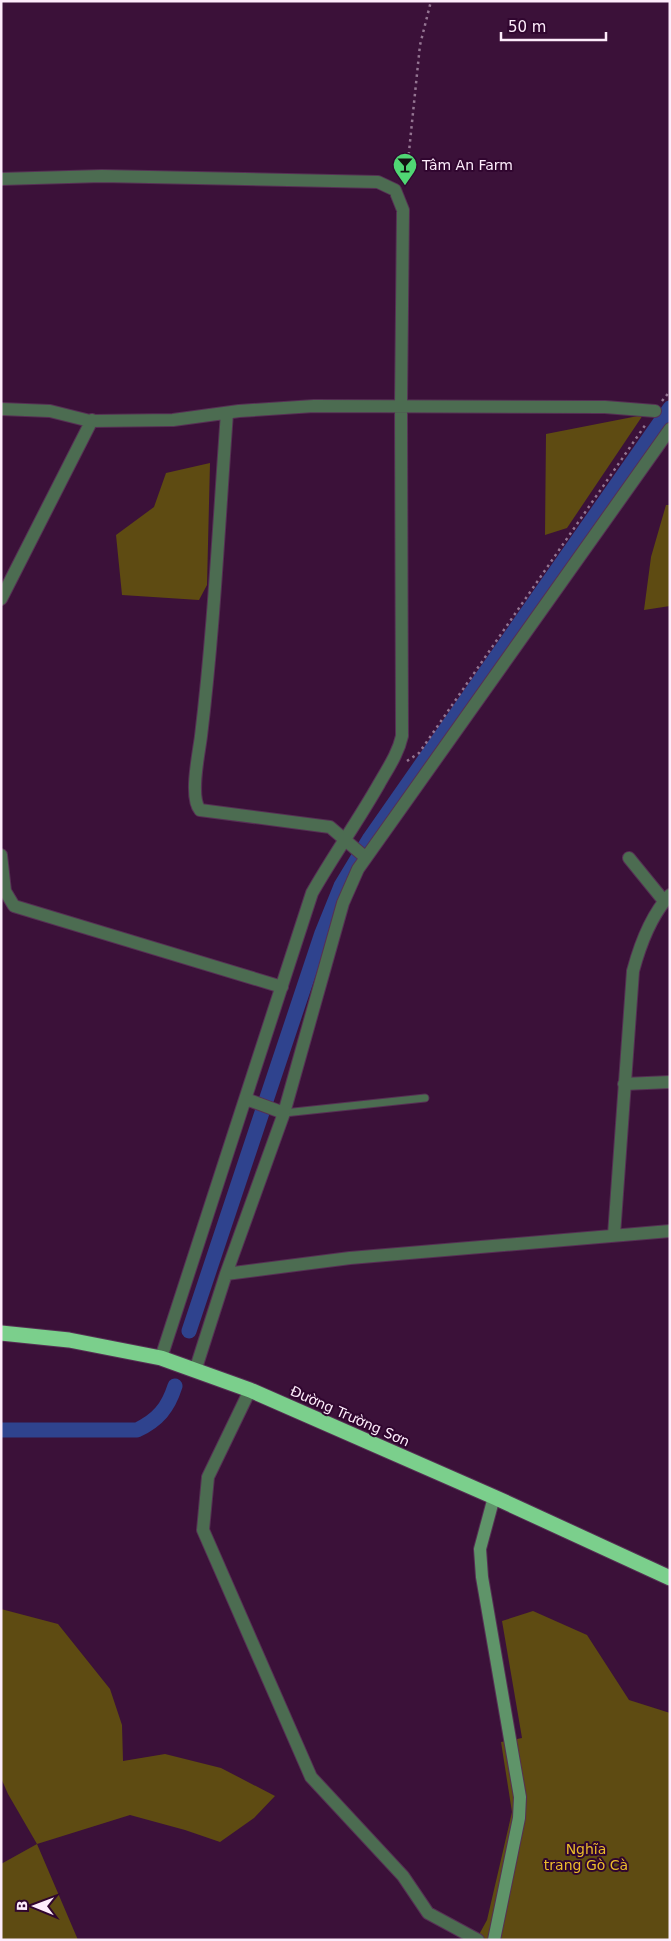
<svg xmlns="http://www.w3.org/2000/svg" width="671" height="1941" viewBox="0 0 671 1941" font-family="'DejaVu Sans',sans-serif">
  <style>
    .green { fill: #5e4b12 }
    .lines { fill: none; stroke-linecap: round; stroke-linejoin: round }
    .canal { stroke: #2f438e; stroke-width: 15 }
    .lane-casing { stroke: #563054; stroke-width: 9 }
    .street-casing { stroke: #563054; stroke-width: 14 }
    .secondary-casing { stroke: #563054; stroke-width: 14 }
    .highway-casing { stroke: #563054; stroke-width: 17 }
    .path { stroke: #947592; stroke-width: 2.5; stroke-dasharray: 2.5 4; stroke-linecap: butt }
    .lane { stroke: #4c6c51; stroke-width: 7 }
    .street { stroke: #4c6c51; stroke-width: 12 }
    .secondary { stroke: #5f9469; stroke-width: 12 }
    .highway { stroke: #7bcf8c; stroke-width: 15 }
    .labels { text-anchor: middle; stroke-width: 4; stroke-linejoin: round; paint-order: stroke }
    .poi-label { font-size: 14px; fill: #fdecfb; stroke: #30062f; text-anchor: start }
    .street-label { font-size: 14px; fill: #fdecfb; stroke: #30062f }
    .park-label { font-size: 14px; fill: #ebbc2b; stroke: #30062f }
  </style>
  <rect width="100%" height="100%" fill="#3b1139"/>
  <!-- green -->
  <path class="green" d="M643,415L567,528L545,535L546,434Z
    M210,463L207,585L199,600L122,595L116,535L154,507L166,473Z
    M666,505H670V606L644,610L651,557Z
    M1,1609L58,1624L110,1689L122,1725L123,1761L165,1754L221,1768L275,1796L254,1818L220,1842L185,1830L130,1815L37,1844L78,1940H1V1864L37,1844L8,1794L1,1778Z
    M533,1611L587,1635L629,1700L670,1713V1940H476L487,1920L512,1812L501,1742L522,1738L502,1621Z"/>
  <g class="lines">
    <!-- canal -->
    <path class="canal" d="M189,1331L322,933L341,886L370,838L670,408
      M1,1430H137C158,1420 168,1408 175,1386"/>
    <defs>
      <path id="lane" d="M284,1113L425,1098"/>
      <path id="street" d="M1,179L102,176L378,182L395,190L403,210L401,405L402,736C398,754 388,768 379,784C358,821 333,856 312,893L161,1358
        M1,409L50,411L90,421L173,420L239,411L314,406L605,407L655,411
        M227,413C219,521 214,629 201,736C199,753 189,797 200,810L330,827L365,857
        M1,599L92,420
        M1,855L5,891L14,906L282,987
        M629,858L664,901
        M624,1084L670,1082
        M246,1099L284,1113
        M614,1235L633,971C640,945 651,915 670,895
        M226,1274L350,1258L670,1231
        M195,1371L226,1274L284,1113L343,903L358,869L670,429
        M250,1390L208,1477L203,1530L311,1777L403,1876L428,1913L478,1940"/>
      <path id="secondary" d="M494,1497L480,1549L482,1577L520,1797L519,1818L494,1940"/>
      <path id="highway" d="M1,1333L69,1340L161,1358L250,1390L494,1497L670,1578"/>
    </defs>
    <!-- lane casing -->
    <use href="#lane" class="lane-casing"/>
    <!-- street casing -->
    <use href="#street" class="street-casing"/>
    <!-- secondary casing -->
    <use href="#secondary" class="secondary-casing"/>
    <!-- highway casing -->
    <use href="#highway" class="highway-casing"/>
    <!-- path -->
    <path class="path" d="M402,179L407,171L420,45L431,1
      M662,401L670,391
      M407,761L419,753L646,424"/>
    <!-- lane -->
    <use href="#lane" class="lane"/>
    <!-- street -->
    <use href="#street" class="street"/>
    <!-- secondary -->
    <use href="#secondary" class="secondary"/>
    <!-- highway -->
    <use href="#highway" class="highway"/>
  </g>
  <!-- icons -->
  <defs>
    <symbol id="bar-pin" viewBox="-11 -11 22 30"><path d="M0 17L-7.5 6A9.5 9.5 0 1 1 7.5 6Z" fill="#50d674" stroke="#30062f"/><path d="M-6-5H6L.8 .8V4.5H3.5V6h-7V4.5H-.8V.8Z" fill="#111"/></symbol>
  </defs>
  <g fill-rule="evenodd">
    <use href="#bar-pin" x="391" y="151" width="28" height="38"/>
  </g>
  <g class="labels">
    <!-- poi labels -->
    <g class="poi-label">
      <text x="422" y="170">Tâm An Farm</text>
    </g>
    <!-- street labels -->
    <g class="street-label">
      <text transform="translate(350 1416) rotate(24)" y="5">Đường Trường Sơn</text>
    </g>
    <!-- park labels -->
    <g class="park-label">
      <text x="586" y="1854">Nghĩa<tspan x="586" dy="16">trang Gò Cà</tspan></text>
    </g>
  </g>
  <!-- border -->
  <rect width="671" height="1941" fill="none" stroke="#fdecfb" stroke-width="5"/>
  <!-- north arrow -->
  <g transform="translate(35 1906) rotate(271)" stroke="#30062f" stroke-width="4" paint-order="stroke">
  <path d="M0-4L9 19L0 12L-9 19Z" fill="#fdecfb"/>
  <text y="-8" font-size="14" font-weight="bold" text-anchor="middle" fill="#fdecfb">B</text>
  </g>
  <!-- scale -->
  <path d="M501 32v8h105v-8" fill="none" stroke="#fdecfb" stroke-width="2.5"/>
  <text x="508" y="32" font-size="15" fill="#fdecfb" stroke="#30062f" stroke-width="4" paint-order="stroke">50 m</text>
</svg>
